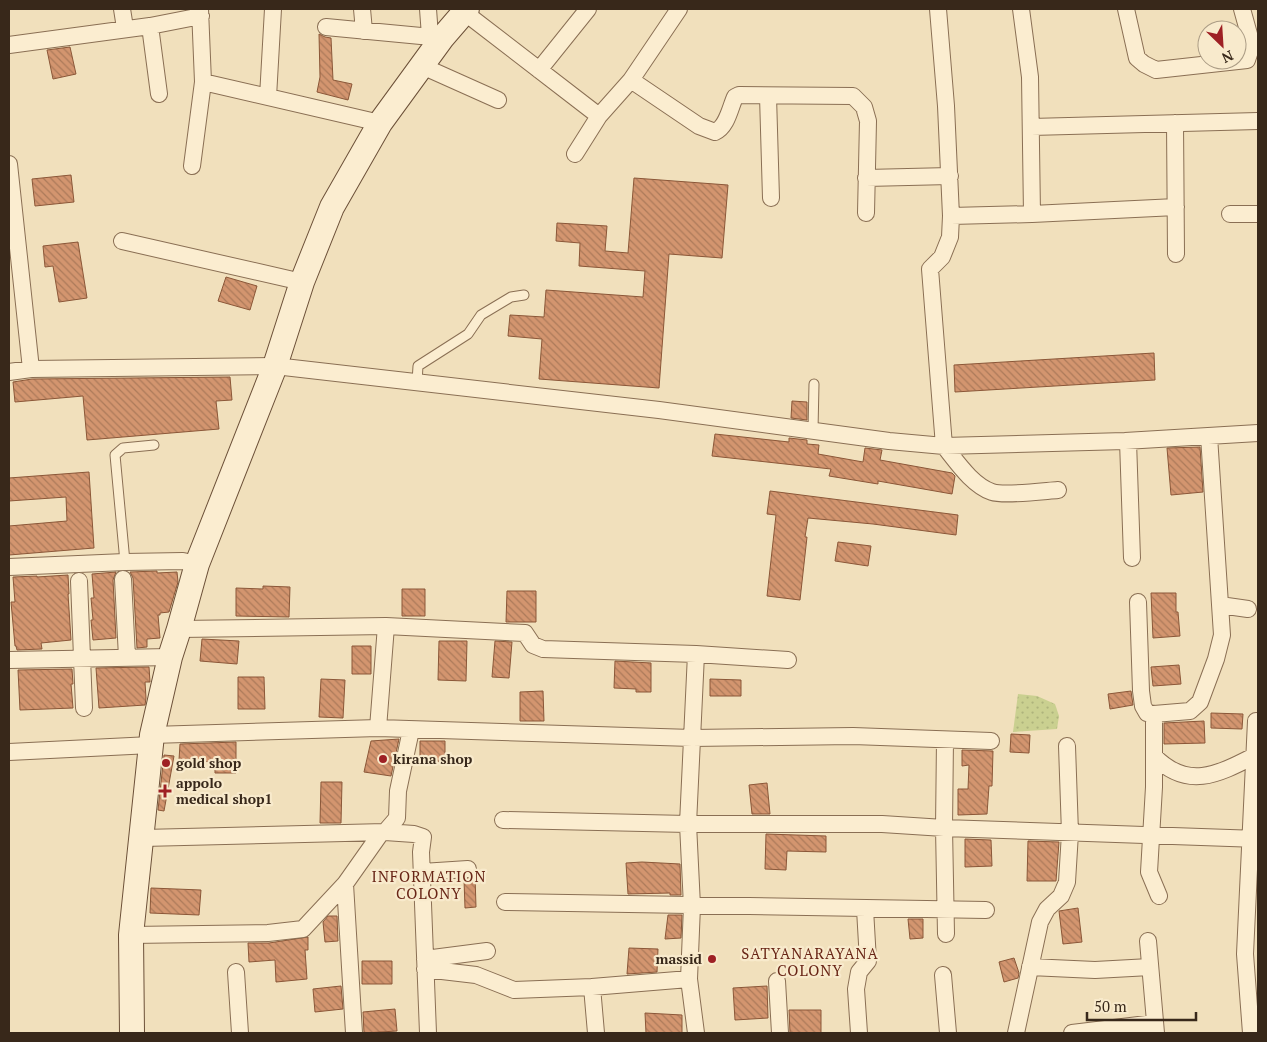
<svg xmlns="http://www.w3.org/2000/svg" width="1267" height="1042" viewBox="0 0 1267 1042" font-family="'PT Serif',serif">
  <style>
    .green { fill: url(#green-dots) }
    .building { fill: url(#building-back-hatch); stroke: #8b5738 }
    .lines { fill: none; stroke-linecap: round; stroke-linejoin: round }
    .lane-casing { stroke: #8a6f54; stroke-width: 11 }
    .street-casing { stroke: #8a6f54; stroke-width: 18 }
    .secondary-casing { stroke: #6c5038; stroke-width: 26 }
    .lane { stroke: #fbedd0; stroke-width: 9 }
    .street { stroke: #fbedd0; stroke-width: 16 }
    .secondary { stroke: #fbedd0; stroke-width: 24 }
    .poi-dot { fill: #9e2024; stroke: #f8eacc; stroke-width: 2 }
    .labels { text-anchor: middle; stroke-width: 4.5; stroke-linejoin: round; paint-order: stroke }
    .poi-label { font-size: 14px; font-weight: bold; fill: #38281a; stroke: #f8eacc; text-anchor: start }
    .neighbourhood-label { font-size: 15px; letter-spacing: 1px; fill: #682516; stroke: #f8eacc }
  </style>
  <defs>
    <pattern id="green-dots" width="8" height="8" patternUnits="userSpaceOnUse" patternTransform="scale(1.25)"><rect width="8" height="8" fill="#cad090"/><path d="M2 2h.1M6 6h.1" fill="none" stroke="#aeb37c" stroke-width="1.8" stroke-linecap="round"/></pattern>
    <pattern id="building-back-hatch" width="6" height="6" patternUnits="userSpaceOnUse" patternTransform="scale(1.25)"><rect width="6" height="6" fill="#d3956f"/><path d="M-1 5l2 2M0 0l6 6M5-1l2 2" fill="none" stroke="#ac7a5a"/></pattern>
  </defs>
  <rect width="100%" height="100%" fill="#f1e0bc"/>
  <!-- green -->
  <path class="green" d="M1018,694L1037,696L1055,704L1059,716L1057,729L1013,732Z"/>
  <!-- building -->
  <path class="building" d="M319,34L325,37L331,38L333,80L352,84L348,100L317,92L320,77Z
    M70,47L76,74L53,79L47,50Z
    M71,175L74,202L35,206L32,179Z
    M634,178L728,185L722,258L669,254L659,388L539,379L542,339L508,336L510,315L544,317L546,290L643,297L645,271L579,266L580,243L556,241L557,223L607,226L605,251L628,253Z
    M78,242L87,298L59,302L53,266L45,267L43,246Z
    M226,277L257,286L250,310L218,301Z
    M1154,353L1155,380L955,392L954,365Z
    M230,377L232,400L216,401L219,429L87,440L83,396L15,402L13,382L32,379Z
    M792,401L807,402V420L791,418Z
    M715,434L789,442V438L807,440V444L819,445L818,454L863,462L865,448L882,450L880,460L952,473L955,476L952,494L878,481V484L829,476L831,469L712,456Z
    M1200,447L1203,492L1171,495L1167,448Z
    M89,472L94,548L9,555V526L67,521L66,497L9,501V478Z
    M770,491L958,515L956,535L873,524L808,518L805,537H807L800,600L767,596L776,515L767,514Z
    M838,542L871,546L868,566L835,561Z
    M157,571V573L177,572L178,582L169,612L160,613V615H158L160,638L147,639V647L137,648L133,578L130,572Z
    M116,572L113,580L116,638L93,640L91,620H93L91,598H94L92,574Z
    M68,575L69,594H68L71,640L41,643L42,649L17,650L16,646H15L11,602H15L13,577L37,576V577Z
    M263,586L290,587L289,617L236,616V588L263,589Z
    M402,589H425V616H402Z
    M507,591H536V622H506Z
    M1151,593H1176V612H1178L1180,636L1153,638Z
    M202,639L239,641L237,664L200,661Z
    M439,641H467L466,681L438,680Z
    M495,641L512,642L509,678L492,677Z
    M352,646H371V674H352Z
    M615,661L651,663V692H636V689L614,688Z
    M1179,665L1181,684L1153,686L1151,667Z
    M149,667L150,682H145L146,698L145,705L99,708L96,668Z
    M72,669L73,684H71L73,708L20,710L18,670Z
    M238,677H264L265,709H238Z
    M321,679L345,680L343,718L319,717Z
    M710,679L741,680V696H710Z
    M543,691L544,721H520V692Z
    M1131,691L1133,705L1110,709L1108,694Z
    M1211,713L1243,714L1242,729L1211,728Z
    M1204,721L1205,743L1164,744V723Z
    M1011,734L1030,735L1029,753L1010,752Z
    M399,739L391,776L364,772L371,741Z
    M420,741H445V762L420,761Z
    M236,742V773H215V762L179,760L180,744Z
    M962,750L993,751L992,786H989L987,814L958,815V789H968L969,765L962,766Z
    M164,755L174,756L164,811L158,810Z
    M321,782H342L341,823H320Z
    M767,783L770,814H752L749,785Z
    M766,834L826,836V852L787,851L786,870L765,869Z
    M965,839L991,840L992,866L965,867Z
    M1028,841L1059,842L1056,881H1027Z
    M642,862L680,864L681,895H670V893L628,894L626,863Z
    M475,876L476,907L465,908L464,879Z
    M151,888L201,890L199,915L150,913Z
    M1078,908L1082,942L1063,944L1059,911Z
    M668,915H682L681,938L665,939Z
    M328,916H337L338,941L325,942L323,922Z
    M908,919H923V938L910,939Z
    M308,937V950H305L307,979L276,982L275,960L249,962L248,943H269Z
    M629,948L658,949L657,972L627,974Z
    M1014,958L1019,973L1018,978L1004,982L999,962Z
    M362,961H392V984H362Z
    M341,986L343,1009L315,1012L313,989Z
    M767,986L768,1018L735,1020L733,988Z
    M395,1009L397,1031L364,1033L363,1012Z
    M789,1010H821V1033H790Z
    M645,1013L682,1015V1033H646Z"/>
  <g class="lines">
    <defs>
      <path id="lane" d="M417,382L418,366L468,334L481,315L511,297L524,295
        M813,430L814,384
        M125,562L115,455L123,448L154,445"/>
      <path id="street" d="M122,9L125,28
        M362,9L364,31
        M428,9L430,36
        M938,9L946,106L951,216L950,237L942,257L930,269L944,446C957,462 972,485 992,492C1004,496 1044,491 1058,490
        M1021,9L1030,77L1032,214
        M1126,9L1137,58L1144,64L1156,70L1247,60L1252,45L1242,9
        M464,12L599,116
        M150,26L159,94
        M326,27L442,38
        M9,45L150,26L201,16
        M422,66L498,100
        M539,70L588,9
        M631,80L699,126L715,132C727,127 730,108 735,97L739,95L853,96L864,107L868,121L866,213
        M203,82L380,123
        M768,96L771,198
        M268,97L273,9
        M1175,123L1176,254
        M1031,127L1258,121
        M575,154L599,116L631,80L679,9
        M9,164L31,369
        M192,166L203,82L200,9
        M866,178L950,176
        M1230,214H1258
        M951,216L1032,214L1176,207
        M122,241L302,282
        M9,372L31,369L275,366L659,410L889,441L944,446L1125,441L1258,433
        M1128,441L1132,558
        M9,567L125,562L183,561L197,564
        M123,579L127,657
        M79,581L84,708
        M1138,602L1141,691L1143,706L1147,713L1154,714L1190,711L1200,702L1216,659L1222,635L1209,436
        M1220,605L1248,609
        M386,626L525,633L533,645L543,649L696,654L788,660
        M179,629L386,626L378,728
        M696,654L688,824L692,906L689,979L696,1033
        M9,660L170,657
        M1154,714V787L1149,872L1159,896
        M152,735L378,728L692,738L853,736L991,741
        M945,740L944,828L946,934
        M9,752L151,745
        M1154,756C1187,790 1217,775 1254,756
        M503,820L688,824H882L944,828L1258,839
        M385,832L397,818L398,791L411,730
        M143,838L385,832L414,834L423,837L421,852L428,1033
        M422,872L468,869
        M345,884L354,1033
        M505,902L986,910
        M131,935L268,933L303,929L345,884L381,833
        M1148,941L1156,1033
        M425,959L487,951
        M1030,967L1095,970L1150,967
        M425,969L476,975L514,990L592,987L689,979
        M236,972L240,1033
        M943,975L948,1033
        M777,981L780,1033
        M592,987L596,1033
        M859,1033L856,989L859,972L868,961L865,909
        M1016,1033L1040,922L1047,909L1061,896L1067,882L1070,833L1067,746
        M1072,1033L1155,1023
        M1251,1033L1245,954L1256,721"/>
      <path id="secondary" d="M132,1033L131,935L152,735L170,657L179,629L197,564L275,366L302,282L332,207L380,123L442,38L467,9"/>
    </defs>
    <!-- lane casing -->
    <use href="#lane" class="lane-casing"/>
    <!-- street casing -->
    <use href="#street" class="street-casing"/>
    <!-- secondary casing -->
    <use href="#secondary" class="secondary-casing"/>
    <!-- lane -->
    <use href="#lane" class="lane"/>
    <!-- street -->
    <use href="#street" class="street"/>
    <!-- secondary -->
    <use href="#secondary" class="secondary"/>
  </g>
  <!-- markers -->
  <g class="poi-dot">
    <circle cx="383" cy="759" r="5"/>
    <circle cx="166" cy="763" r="5"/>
    <path d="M162.5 783.5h5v5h5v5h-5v5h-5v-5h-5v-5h5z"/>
    <circle cx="712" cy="959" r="5"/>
  </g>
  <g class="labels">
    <!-- poi labels -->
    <g class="poi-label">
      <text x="393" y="764">kirana shop</text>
      <text x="176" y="768">gold shop</text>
      <text x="176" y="788">appolo<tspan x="176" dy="16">medical shop1</tspan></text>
      <text x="702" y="964" text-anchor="end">massid</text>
    </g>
    <!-- neighbourhood labels -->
    <g class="neighbourhood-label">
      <text x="429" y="882">INFORMATION<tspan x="429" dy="17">COLONY</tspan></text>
      <text x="810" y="959">SATYANARAYANA<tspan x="810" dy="17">COLONY</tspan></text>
    </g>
  </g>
  <!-- border -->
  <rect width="1267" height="1042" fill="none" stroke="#38281a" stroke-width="20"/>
  <!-- north arrow -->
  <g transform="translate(1222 45) rotate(155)"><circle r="24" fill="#f8eacc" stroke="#ab9c85"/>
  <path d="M0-4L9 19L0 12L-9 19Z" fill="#9e2024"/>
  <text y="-8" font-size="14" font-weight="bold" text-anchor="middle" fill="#38281a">N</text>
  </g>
  <!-- scale -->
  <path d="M1087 1012v8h109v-8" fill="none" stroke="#38281a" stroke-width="2.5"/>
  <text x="1094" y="1012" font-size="15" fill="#38281a" stroke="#f8eacc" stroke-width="4" paint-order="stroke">50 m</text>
</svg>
